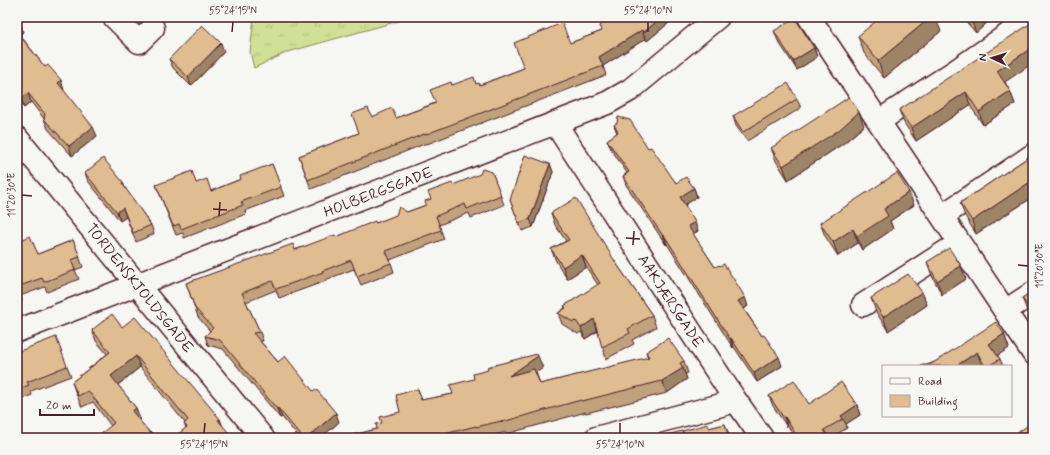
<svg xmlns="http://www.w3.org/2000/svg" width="1050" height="455" viewBox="0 0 1050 455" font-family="Mynerve,sans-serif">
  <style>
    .grass { fill: url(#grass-tufts); stroke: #8d8060 }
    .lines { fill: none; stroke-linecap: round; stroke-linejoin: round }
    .minor-casing { stroke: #4a1f2b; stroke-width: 25 }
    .minor { stroke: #f6f6f2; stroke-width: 22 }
    .wall { fill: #c1a27d; stroke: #4a1f2b }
    .shaded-wall { fill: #9d8466; stroke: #4a1f2b }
    .building { fill: #e0bc91; stroke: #4a1f2b }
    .ticks { fill: none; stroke: #4a1f2b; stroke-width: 1.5 }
    .labels { text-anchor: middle; stroke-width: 3; stroke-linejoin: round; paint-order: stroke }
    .street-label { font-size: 15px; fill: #4a1f2b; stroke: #f6f6f2 }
    .neatline { fill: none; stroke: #4a1f2b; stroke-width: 1.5 }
    .ticks-label { font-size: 10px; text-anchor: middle; fill: #4a1f2b }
  </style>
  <defs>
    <pattern id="grass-tufts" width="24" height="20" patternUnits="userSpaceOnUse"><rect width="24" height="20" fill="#d0e094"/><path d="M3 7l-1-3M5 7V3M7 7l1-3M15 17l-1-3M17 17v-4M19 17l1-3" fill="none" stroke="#b4c080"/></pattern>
  </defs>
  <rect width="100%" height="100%" fill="#f6f6f2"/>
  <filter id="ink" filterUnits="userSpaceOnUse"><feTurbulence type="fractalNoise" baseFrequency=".025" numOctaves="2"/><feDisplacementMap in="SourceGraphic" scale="8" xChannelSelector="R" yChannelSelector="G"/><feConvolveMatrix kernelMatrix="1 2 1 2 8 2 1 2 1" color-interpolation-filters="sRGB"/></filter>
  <g filter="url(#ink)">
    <!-- grass -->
    <path class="grass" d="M254,17H413L288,52L254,68L250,52Z"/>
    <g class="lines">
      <defs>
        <path id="minor" d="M114,17L139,42L153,28
          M809,17L1033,353
          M879,121L954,72L1023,24
          M555,123L734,398L762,438
          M17,138L263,438
          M942,216L1033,155
          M863,305L953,247
          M1005,311L1033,293
          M17,331L607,103L630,90L718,17
          M596,438L725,404L734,398"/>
      </defs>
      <!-- minor casing -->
      <use href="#minor" class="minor-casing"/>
      <!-- minor -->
      <use href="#minor" class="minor"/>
    </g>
    <!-- wall -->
    <path class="wall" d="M676,17L647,41L645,39L603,66L606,75L427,144V143L311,189L299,156L359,133L372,117L396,118L435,103L452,85L476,84L480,85L524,68L570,43L602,31L599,26Z
      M962,17H993L976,33Z
      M17,20L23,32L20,35L45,67L64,90H63L97,136L72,156L48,129L44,119L31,102L24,108L17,100Z
      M774,31L814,48L817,57L797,70L778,41Z
      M941,31L884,78L864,53L858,36Z
      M224,52L191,86L173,68L169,59Z
      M1005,82L1010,91L1015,104L983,125L970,105L916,141L904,123L899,110Z
      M797,99L801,108L747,141L736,126L733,116Z
      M614,125L648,148L676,183L694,188L697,197L685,205L698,231L693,234L715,267L748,306L744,309L782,366L757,382L734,347L733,348L667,244L666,245L626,185L623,176L627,173L611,149L607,140L617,133Z
      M864,126L844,143L788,180L776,161L771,148Z
      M1033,154V197L976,234L965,216L960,203Z
      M272,164L284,196L245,211L246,214L184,238L183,233L176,235L156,185L196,183L211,191L241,179Z
      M550,164L553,172L533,227L522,231L510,200Z
      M492,172L504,205L471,218L469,213L439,225L444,239L390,260L394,272L361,285L354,269L325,280L326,281L279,298L276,290L246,302L260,332L263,341H260L278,362L339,422L321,438H299L282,417L280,418L223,349L208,345L205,336L210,331L198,317L186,283L336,237L407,212L426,205L431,199L453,185Z
      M85,173L123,182L125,188L151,225L154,234L136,242L126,217L120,221L88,181Z
      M914,205L890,221L893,229L862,250L858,243L838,256L825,236L820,223Z
      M551,213L616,263L652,315L656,327L632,340L634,344L606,359L598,331L585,339L581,332L578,334L562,324L558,313L565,308L564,306L598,285L586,267L567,279L556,261L551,249L566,241L555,225Z
      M73,240L83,267L75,270L79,279L47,292L45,287L20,296L22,301L17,303V242L38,254Z
      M927,262L966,279L942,295L932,276Z
      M1033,291V320L1027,311L1022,298Z
      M922,292L927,305L888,331L876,312L871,298Z
      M122,327L220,419L222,425L186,428L184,424L185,423L140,367L118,385L136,408L140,419L139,420L150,433L156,438L111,426L93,402L82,407L76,394L72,382L107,354L96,341L92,330Z
      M1004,334L1009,348L997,355L1000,359L1003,366L927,365Z
      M17,352L67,366L71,376L31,391L32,395L17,401Z
      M646,352L684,361L688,373L685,374L687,379L667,393L586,413V412L506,434L505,432L484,438H341L377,429L382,423L400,412L418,389L422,400L453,394L474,379L543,368L536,372L540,384L648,358Z
      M769,396L809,404L857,405L860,415L846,424L847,428L830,438H795L788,426L787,427L773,406Z
      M725,424L730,438H685L682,431L710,428Z"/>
    <!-- shaded-wall -->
    <path class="shaded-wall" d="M662,17H676L647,41L643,33Z
      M931,17H935L941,31L884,78L878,61Z
      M970,17H993L976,33Z
      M20,23L23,32L17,37V25Z
      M642,30L645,39L603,66L599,57Z
      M221,43L224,52L191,86L188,77Z
      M1033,47V63L1002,84L997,71Z
      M814,48L817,57L797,70L793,61Z
      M61,80L64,90L61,92L58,83Z
      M1010,91L1015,104L983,125L979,112Z
      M966,92L970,105L916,141L911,128Z
      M28,93L31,102L24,108L21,99Z
      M859,112L864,126L844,143L788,180L783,166Z
      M93,127L97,136L72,156L69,146Z
      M550,164L553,172L533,227L530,219Z
      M19,177L23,187L17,191V179Z
      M1033,180V197L976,234L972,221Z
      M694,188L697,197L683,206L680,197Z
      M909,192L914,205L890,221L893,229L862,250L857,236L884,209Z
      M123,208L126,217L120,221L117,212Z
      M695,222L698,231L691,235L688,226Z
      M853,229L858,243L838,256L833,242Z
      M664,235L667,244L666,245L663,236Z
      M582,255L586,267L567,279L563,267Z
      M961,266L966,279L942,295L937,281Z
      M922,292L927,305L888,331L883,317Z
      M745,297L748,306L742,310L738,301Z
      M594,319L598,330L585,339L581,328Z
      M1004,334L1009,348L994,358L989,344Z
      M731,338L734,347L733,348L730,339Z
      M977,352L982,365L981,366H956Z
      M136,356L140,367L115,387L111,376Z
      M538,356L543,368L513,388L509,376Z
      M779,357L782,366L757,382L754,373Z
      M683,368L687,379L667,393L662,381Z
      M857,405L860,415L846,424L841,416Z
      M136,408L140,419L136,422L132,411Z
      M278,408L282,417L280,418L277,409Z
      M336,413L339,422L321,438H307Z
      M785,417L788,426L787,427L784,418Z
      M220,419L224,430L218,420Z"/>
    <!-- building -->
    <path class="building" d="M615,17H662L643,33L642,30L599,57L603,66L424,135V134L308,180L299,156L359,133L352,114L368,108L372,117L392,108L396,118L436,103L430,90L451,82L452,85L474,77L476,84L479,83L480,85L524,68L514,43L562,23L570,43L602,31L599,26Z
      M881,17H931L878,61L858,36Z
      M795,18L814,48L793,61L774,31Z
      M17,20L20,23L17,25Z
      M1033,22V47L997,71L1010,91L979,112L966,92L911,128L899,110Z
      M202,25L221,43L188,77L169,59Z
      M17,32L45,67L48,65L61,80L58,83L93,127L69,146L44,119L45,114L28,93L21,99L17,95Z
      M788,83L797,99L743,132L733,116Z
      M849,97L859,112L839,130L783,166L771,148Z
      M618,117L630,120L648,148L651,147L676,183L686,177L694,188L680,197L695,222L688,226L715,267L719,265L720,266L724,264L745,297L738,301L762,336L764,335L779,357L754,373L731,338L730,339L664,235L663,236L623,176L629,172L607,140L618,132L614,125L617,123Z
      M1033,154V180L972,221L960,203Z
      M525,155L550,164L530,219L519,223L510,200Z
      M103,158L123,182L122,183L151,225L133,233L123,208L117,212L85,173Z
      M272,164L281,187L241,202L243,205L181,229L179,224L173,226L156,185L192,171L196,183L207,179L211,191L241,179L240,176Z
      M482,169L492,172L501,195L467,209L465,204L436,216L441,230L386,251L391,263L357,276L351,260L322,271L323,272L276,289L272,281L242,293L260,332L253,333L278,362L285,356L313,391L316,389L336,413L307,438H303L278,408L277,409L220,340L205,336L213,328L195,308L186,283L293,244L295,250L335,235L336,237L375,221L376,223L396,215L399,207L407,212L426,205L425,201L431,199L428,192L452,183L453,185L480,174Z
      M897,173L909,192L884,209L888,216L857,236L853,229L833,242L820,223Z
      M576,198L616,263L652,315L628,329L630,333L602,347L594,319L581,328L576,321L573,322L558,313L566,308L564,306L600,283L582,255L563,267L551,249L569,240L551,213Z
      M30,236L38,254L73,240L80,257L71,260L75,270L44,282L42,278L17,287V242Z
      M949,248L961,266L937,281L927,262Z
      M908,274L922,292L883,317L871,298Z
      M1033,291V311L1032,312L1022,298Z
      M112,314L122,327L135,317L220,419L218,420L233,438H173L187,427L184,424L188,420L136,356L111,376L136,408L132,411L150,433L151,432L156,438H96L114,423L88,391L78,396L72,382L110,352L92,330Z
      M996,322L1004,334L989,344L1000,359L988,366H985L977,352L956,366H921L923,365H927L933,363Z
      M56,337L67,366L27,382L29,385L17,390V352Z
      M668,338L684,361L680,363L683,368L662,381L582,401L581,400L502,422L501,421L476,427V426L440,435L441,437L438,438H341L377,429L376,424L382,423L380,417L400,412L396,395L418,389L421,400L453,394L450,385L474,379L473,374L488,370L487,367L537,354L538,356L509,376L534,369L540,384L649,357L646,352Z
      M794,380L809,404L841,382L857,405L841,416L843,419L824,430L829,438H798L785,417L784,418L769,396Z
      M1033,422V438H1001L1004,436L1008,437L1014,435Z
      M708,424L709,428L725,424L729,438H687L682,431Z
      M682,431L684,438H655Z"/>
  </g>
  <!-- ticks -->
  <path class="ticks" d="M232,32L233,22M648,32V22M22,195L32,196M213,209L227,210M219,216L220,202M626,238L640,239M633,245L634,231M1018,265L1028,266M204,433L205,423M620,433V423"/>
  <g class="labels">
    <!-- street labels -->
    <g class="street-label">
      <text transform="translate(378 192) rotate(-21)" y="5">HOLBERGSGADE</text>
      <text transform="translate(140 288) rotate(51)" y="5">TORDENSKJOLDSGADE</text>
      <text transform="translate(671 301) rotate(57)" y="5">AAKJÆRSGADE</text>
    </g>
  </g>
  <!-- margin -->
  <rect width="1050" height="455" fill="none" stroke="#f6f6f2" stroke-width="44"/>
  <!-- legend -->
  <rect x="882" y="365" width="130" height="52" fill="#f6f6f2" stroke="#b1a0a2"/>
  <rect x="890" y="378" width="20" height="6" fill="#f6f6f2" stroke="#b1a0a2"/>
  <text x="918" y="385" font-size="12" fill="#4a1f2b">Road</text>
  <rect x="890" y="395" width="20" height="12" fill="#e0bc91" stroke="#b1a0a2"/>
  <text x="918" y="405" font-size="12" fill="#4a1f2b">Building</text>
  <!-- north arrow -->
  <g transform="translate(992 58) rotate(274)" stroke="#f6f6f2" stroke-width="3" paint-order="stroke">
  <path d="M0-3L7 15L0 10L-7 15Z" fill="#4a1f2b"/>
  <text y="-6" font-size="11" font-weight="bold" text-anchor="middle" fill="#4a1f2b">N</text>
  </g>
  <!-- scale -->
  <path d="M40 409v6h54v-6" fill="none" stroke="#4a1f2b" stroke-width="2"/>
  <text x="46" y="409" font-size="12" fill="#4a1f2b" stroke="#f6f6f2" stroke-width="3" paint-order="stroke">20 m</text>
  <rect x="22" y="22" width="1006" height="411" class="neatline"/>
  <g class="ticks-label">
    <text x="233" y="14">55°24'15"N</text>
    <text x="648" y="14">55°24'10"N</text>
    <text transform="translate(11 195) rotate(-90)" y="4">11°20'30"E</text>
    <text transform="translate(1039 266) rotate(-90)" y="4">11°20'30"E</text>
    <text x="204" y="448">55°24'15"N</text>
    <text x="620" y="448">55°24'10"N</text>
  </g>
</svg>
